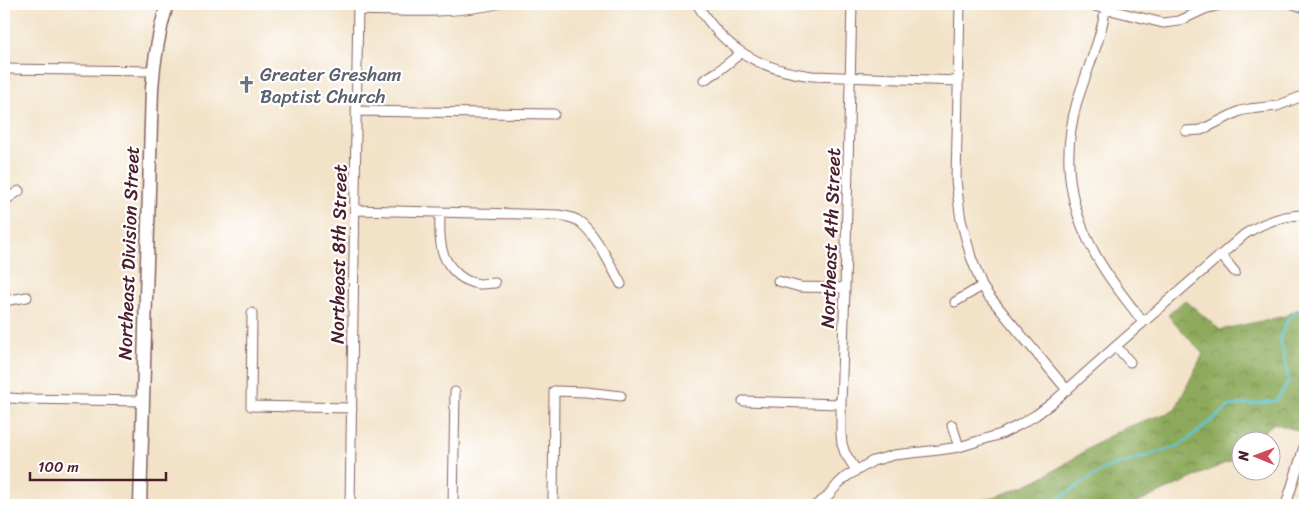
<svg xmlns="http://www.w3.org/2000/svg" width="1309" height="509" viewBox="0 0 1309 509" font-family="Sriracha,sans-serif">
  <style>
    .forest { fill: url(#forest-crowns); stroke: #6c6444 }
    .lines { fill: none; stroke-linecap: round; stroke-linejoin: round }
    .stream { stroke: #5bc7d3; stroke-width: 2.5 }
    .street-casing { stroke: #856362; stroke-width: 11 }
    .secondary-casing { stroke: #856362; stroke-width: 15 }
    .street { stroke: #fff; stroke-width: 9 }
    .secondary { stroke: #fff; stroke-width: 12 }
    .labels { text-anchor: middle; stroke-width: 4.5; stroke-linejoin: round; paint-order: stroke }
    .worship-label { font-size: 19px; fill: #5b616d; stroke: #fff; text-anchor: start }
    .street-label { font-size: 19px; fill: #4a1f2b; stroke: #fff }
  </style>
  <defs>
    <pattern id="forest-crowns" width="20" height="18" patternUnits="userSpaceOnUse" patternTransform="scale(1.25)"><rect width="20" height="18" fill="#8daa5c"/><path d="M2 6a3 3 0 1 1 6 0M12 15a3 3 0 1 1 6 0" fill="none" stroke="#758a4c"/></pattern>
  </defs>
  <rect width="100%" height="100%" fill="#fff"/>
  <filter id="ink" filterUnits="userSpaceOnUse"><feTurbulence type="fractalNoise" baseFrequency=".02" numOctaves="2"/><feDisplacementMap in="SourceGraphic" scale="10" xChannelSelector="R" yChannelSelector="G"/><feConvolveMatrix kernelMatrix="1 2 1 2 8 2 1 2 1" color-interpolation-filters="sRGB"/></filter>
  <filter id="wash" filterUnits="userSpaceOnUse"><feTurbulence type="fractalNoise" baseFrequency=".0096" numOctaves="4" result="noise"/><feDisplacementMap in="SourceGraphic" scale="20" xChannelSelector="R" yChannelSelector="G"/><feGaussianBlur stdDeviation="1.12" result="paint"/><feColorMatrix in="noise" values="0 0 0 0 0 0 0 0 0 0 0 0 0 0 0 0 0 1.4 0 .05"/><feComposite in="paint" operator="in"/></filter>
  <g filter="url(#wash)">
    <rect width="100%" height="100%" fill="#f2e2c7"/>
    <!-- forest -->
    <path class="forest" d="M1185,300L1220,330L1285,316L1305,306V412L1299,431L1274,423L1253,441L1242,442L1241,451L1232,460L1137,503L1127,505H957C992,500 1029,486 1060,467C1078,456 1096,443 1115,433C1134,423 1156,418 1175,410L1203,354L1168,315Z"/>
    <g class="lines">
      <!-- stream -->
      <path class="stream" d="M1049,505L1104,469L1179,446L1230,406L1276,401L1289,382L1280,338L1288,318L1305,307"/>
    </g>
  </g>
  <g filter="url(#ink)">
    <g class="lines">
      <defs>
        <path id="street" d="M697,4C724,49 760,70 812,76L959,81
          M852,4L845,288L841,404V434L842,444L845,453L856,470
          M960,4L956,180L959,206L961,220L971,257L982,286L989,296L1067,390
          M1086,4L1163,23L1179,21L1205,9L1223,4
          M1106,4C1102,38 1087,69 1077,102C1062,154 1067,202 1093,250C1106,276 1126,299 1143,322
          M1293,4L1305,8
          M358,10C404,11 452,14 497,4
          M4,69L153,71
          M704,80L717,72L741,53
          M356,111L554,114
          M1186,131L1201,130L1240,111L1249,109L1277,106L1305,95
          M4,201L19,191
          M355,210L558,215C565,216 571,217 577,220C594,230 611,266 621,284
          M440,212C440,222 439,233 441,244C443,262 459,282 479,284C484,284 490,283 495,283
          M1221,255L1235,272
          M778,281L800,287L845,288
          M4,300H10L27,297
          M955,302L982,286
          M252,313L251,406L352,408
          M1116,346L1130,362
          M4,396L10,398L24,399L142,401
          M743,401L841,404
          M952,425L959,447
          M350,505L358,4
          M453,505L455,392
          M553,505L554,391L586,392L621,396
          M816,505L826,498L839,483L847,476L873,461L894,455L939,450L959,447L1001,434L1019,425L1036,415L1052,403L1116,346L1245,234C1264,222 1283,215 1305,215
          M1286,505L1305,444"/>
        <path id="secondary" d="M140,505L152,88C154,59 159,32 167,4"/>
      </defs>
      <!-- street casing -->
      <use href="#street" class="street-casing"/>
      <!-- secondary casing -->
      <use href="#secondary" class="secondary-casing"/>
      <!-- street -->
      <use href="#street" class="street"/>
      <!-- secondary -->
      <use href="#secondary" class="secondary"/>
    </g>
  </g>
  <!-- icons -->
  <defs>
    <symbol id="church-bare" viewBox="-9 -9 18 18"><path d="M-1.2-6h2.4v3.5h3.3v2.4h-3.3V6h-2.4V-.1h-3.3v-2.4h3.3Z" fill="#6b7280" stroke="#fff" stroke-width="2.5" paint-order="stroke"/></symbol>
  </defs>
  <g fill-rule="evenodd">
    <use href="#church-bare" x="234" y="72" width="25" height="25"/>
  </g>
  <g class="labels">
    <!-- worship labels -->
    <g class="worship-label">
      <text x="260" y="81">Greater Gresham<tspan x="260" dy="22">Baptist Church</tspan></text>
    </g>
    <!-- street labels -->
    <g class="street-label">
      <text transform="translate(830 238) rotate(-88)" y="7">Northeast 4th Street</text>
      <text transform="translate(128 253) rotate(-88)" y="7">Northeast Division Street</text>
      <text transform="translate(338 254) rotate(-89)" y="7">Northeast 8th Street</text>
    </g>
  </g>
  <!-- margin -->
  <rect width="1309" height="509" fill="none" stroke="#fff" stroke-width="20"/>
  <!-- north arrow -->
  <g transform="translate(1256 456) rotate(271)"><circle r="24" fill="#ffffff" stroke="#b7a5aa"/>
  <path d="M0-4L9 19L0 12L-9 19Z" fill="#d1495b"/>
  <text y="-8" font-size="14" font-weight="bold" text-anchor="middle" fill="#4a1f2b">N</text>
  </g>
  <!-- scale -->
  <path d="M30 472v8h136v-8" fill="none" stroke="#4a1f2b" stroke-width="2.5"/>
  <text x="38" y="472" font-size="15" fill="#4a1f2b" stroke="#ffffff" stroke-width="4" paint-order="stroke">100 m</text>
</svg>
